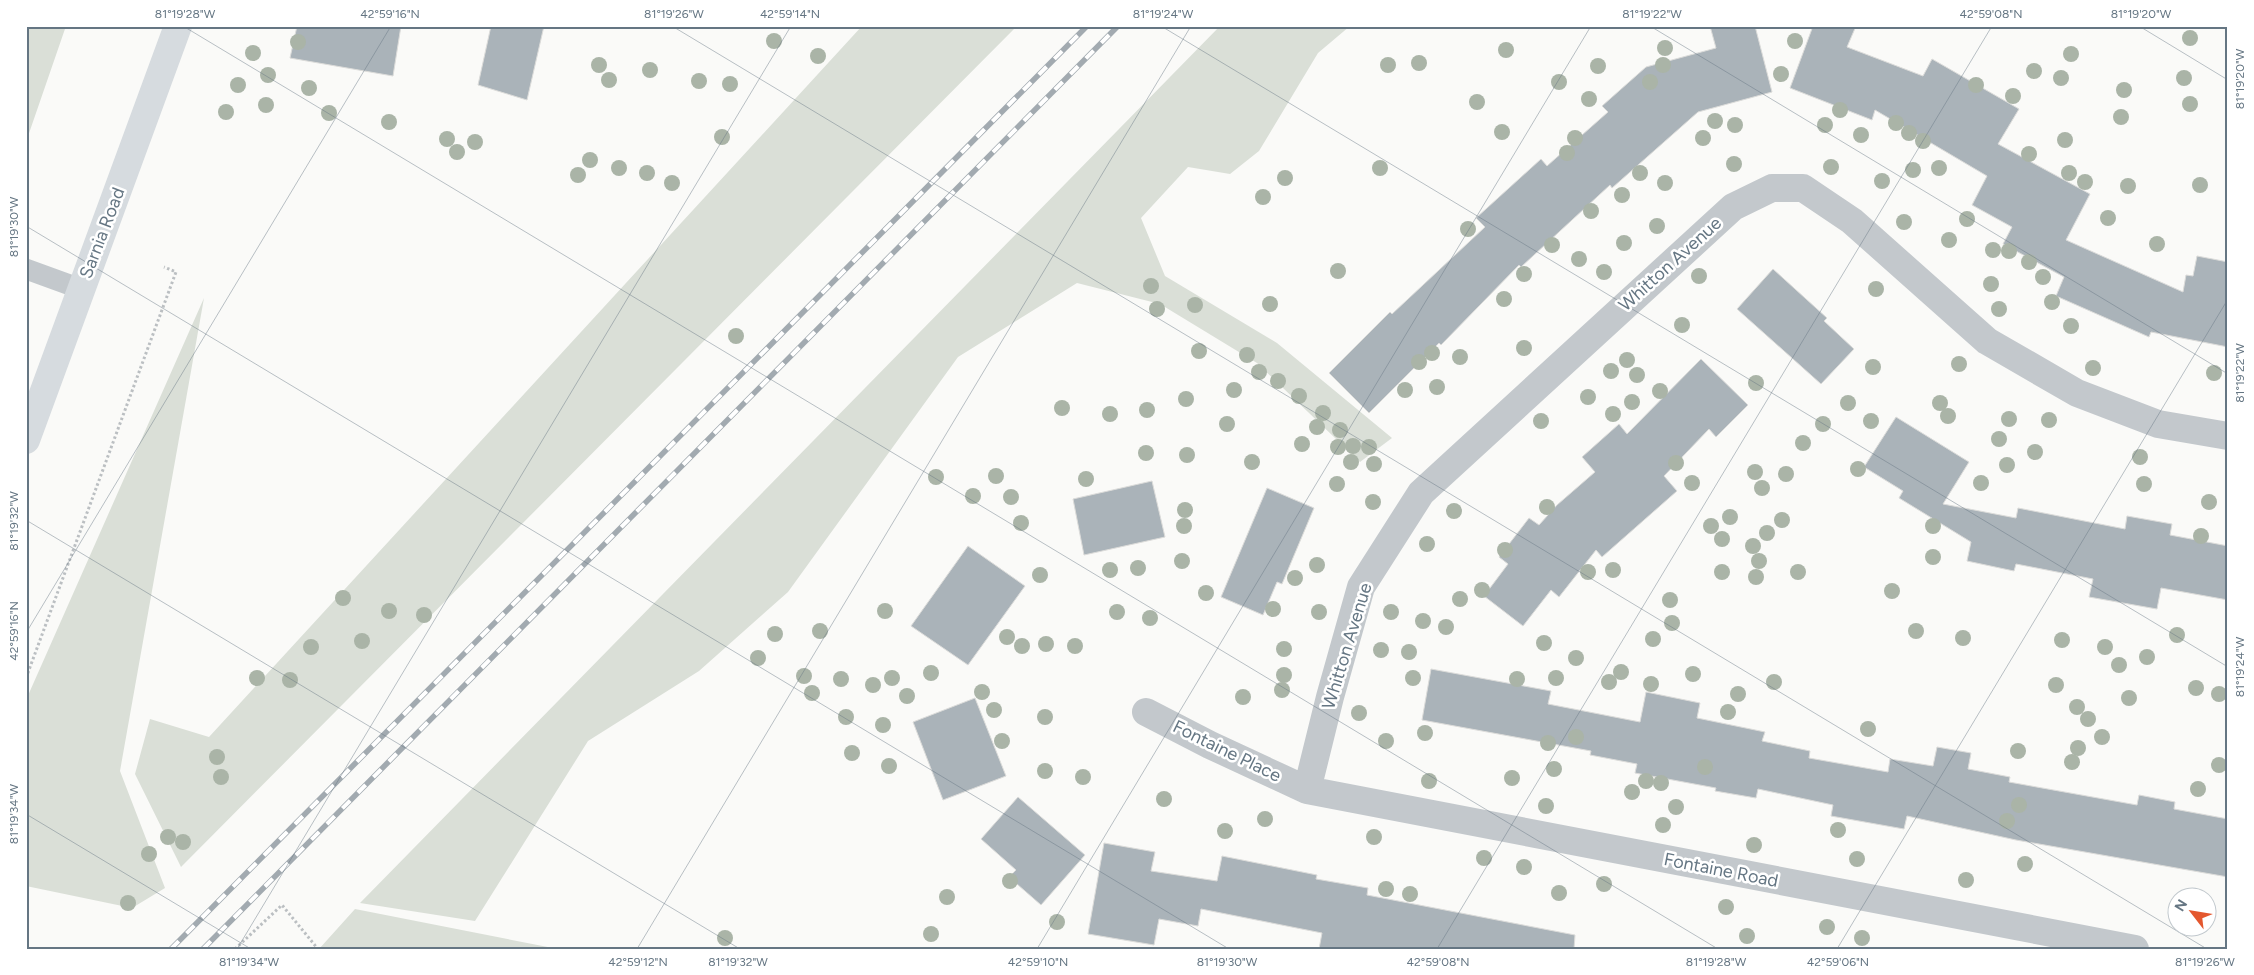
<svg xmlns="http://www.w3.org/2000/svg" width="2254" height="975" viewBox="0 0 2254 975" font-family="Figtree,sans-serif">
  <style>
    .green { fill: #dadfd7 }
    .building { fill: #aab3b9; stroke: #dcdcda }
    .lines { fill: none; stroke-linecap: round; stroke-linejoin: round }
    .path { stroke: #bbbfc2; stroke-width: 3; stroke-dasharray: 2.5 2.5; stroke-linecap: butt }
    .service { stroke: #c3c8cc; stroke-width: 21 }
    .minor { stroke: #c3c8cc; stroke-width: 28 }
    .secondary { stroke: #d6dbdf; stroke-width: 28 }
    .rail-casing { stroke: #a2aab0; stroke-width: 5.5 }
    .rail { stroke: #fff; stroke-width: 4; stroke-dasharray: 11; stroke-linecap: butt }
    .tree { fill: #aab4a7 }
    .ticks { fill: none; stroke: #657683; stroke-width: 1; stroke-opacity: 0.45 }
    .labels { text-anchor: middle; stroke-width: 5; stroke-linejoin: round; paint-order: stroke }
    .street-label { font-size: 18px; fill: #657683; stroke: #fff }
    .neatline { fill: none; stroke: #657683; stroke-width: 2 }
    .ticks-label { font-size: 12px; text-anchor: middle; fill: #657683 }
  </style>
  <rect width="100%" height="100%" fill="#fafaf8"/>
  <!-- green -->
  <path class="green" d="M26,26H66L26,142Z
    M862,26H1017L181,867L135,774L150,719L209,737Z
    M1220,26H1350L1318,53L1259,151L1230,174L1188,167L1141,218L1165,276L1277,343L1392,438L1360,462L1257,363L1160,304L1077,283L958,357L788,592L699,671L588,741L475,921L360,903Z
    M204,298L120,771L165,888L132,908L26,886V700Z
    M355,909L558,949H319Z"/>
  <!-- building -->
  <path class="building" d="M297,26H401L393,76L290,58Z
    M491,26H544L527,100L478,85Z
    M1710,26H1755L1772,92L1698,112L1612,188L1610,185L1521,267L1519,265L1441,345L1439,343L1369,413L1329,373L1390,312L1392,314L1485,227L1476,218L1541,159L1547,166L1608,112L1602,106L1646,67L1716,48Z
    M1813,26H1856L1847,47L1923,76L1932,59L2019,109L1998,144L2090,194L2066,240L2183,292L2186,275L2193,276L2197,256L2228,262V347L2151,332L2149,337L2056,296L2064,277L2003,244L2012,227L1972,205L1987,176L1875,110L1872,120L1790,88Z
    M1773,269L1827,318L1824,321L1854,349L1821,384L1737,309Z
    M1701,359L1748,405L1716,437L1709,429L1664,476L1677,491L1602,557L1596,550L1559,597L1551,590L1523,626L1484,596L1508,564L1499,557L1529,518L1539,525L1557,505L1595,472L1582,457L1619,424L1627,434Z
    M1896,417L1969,462L1943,504L2016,518L2018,508L2125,529L2127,516L2172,524L2170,535L2228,546V600L2161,588L2157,609L2089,597L2093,579L2016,564L2014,571L1967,561L1971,542L1899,498L1903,491L1864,467Z
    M1152,481L1165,537L1084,555L1073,499Z
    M1267,488L1314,508L1282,584L1277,582L1263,615L1221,597Z
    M968,546L1025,586L968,665L911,626Z
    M1431,669L1551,691L1548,704L1640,722L1646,692L1700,703L1697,718L1765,732L1762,741L1810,751L1809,758L1888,772L1890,759L1933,766L1937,747L1971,753L1968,769L2010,777L2009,782L2137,805L2139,795L2175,802L2174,809L2228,819V877L2016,840L1907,816L1904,829L1831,816L1833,805L1758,789L1756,798L1715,791L1716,788L1635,773L1637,764L1590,755L1591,751L1422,720Z
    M975,698L1006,776L943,800L913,722Z
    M1018,797L1085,855L1041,905L1009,877L1016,870L981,839Z
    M1104,843L1155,852L1151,871L1217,881L1222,856L1317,875L1316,879L1368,888L1367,895L1575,935L1574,949H1319L1322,933L1201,909L1198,926L1159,919L1154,945L1088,934Z"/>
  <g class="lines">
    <!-- path -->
    <path class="path" d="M26,678L176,272L164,267
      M235,949L282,905L318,949"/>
    <!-- service -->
    <path class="service" d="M26,269L81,289"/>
    <!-- minor -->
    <path class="minor" d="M1146,712L1210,745L1307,790L2135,949
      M1307,790L1330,697L1361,587L1421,493L1733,207L1772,188H1803L1852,221L1987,341L2077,393L2158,424L2228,436"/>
    <!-- secondary -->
    <path class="secondary" d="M26,440L178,26"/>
    <defs>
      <path id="rail" d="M171,949L1087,26
        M203,949L1118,26"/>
    </defs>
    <!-- rail casing -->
    <use href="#rail" class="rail-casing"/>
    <!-- rail -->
    <use href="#rail" class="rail"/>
  </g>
  <!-- trees -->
  <g class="tree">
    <circle cx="2190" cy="38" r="8"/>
    <circle cx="774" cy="41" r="8"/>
    <circle cx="1795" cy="41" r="8"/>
    <circle cx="298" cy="42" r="8"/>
    <circle cx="1665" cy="48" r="8"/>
    <circle cx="1506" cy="50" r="8"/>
    <circle cx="253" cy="53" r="8"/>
    <circle cx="2071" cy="54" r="8"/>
    <circle cx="818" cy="56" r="8"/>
    <circle cx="1419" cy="63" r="8"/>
    <circle cx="599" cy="65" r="8"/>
    <circle cx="1388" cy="65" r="8"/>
    <circle cx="1663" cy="65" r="8"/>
    <circle cx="1598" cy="66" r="8"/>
    <circle cx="650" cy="70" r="8"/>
    <circle cx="2034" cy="71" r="8"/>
    <circle cx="1781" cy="74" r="8"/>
    <circle cx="268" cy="75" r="8"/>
    <circle cx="2061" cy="78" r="8"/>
    <circle cx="2184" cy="78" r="8"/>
    <circle cx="609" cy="80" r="8"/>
    <circle cx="699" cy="81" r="8"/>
    <circle cx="1559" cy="82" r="8"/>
    <circle cx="1650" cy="82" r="8"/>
    <circle cx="730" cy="84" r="8"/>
    <circle cx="238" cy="85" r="8"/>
    <circle cx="1976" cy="85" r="8"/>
    <circle cx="309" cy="88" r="8"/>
    <circle cx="2124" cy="90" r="8"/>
    <circle cx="2013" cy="96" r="8"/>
    <circle cx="1589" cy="99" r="8"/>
    <circle cx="1477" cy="102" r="8"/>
    <circle cx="2190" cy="104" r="8"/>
    <circle cx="266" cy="105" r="8"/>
    <circle cx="1840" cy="110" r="8"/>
    <circle cx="226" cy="112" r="8"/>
    <circle cx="329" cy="113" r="8"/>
    <circle cx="2121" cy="117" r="8"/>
    <circle cx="1715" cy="121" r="8"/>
    <circle cx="389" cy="122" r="8"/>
    <circle cx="1896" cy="123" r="8"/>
    <circle cx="1735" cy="125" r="8"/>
    <circle cx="1825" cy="125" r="8"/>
    <circle cx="1502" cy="132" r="8"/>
    <circle cx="1909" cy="133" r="8"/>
    <circle cx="1861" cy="135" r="8"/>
    <circle cx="722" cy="137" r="8"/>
    <circle cx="1575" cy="138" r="8"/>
    <circle cx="1703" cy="138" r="8"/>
    <circle cx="447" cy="139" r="8"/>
    <circle cx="2065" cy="140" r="8"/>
    <circle cx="1923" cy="141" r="8"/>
    <circle cx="475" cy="142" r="8"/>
    <circle cx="457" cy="152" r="8"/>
    <circle cx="1567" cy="153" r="8"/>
    <circle cx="2029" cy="154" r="8"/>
    <circle cx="590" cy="160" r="8"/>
    <circle cx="1734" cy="164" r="8"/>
    <circle cx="1831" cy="167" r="8"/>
    <circle cx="619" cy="168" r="8"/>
    <circle cx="1380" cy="168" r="8"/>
    <circle cx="1939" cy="168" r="8"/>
    <circle cx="1913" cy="170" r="8"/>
    <circle cx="647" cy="173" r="8"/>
    <circle cx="1640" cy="173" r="8"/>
    <circle cx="2069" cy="173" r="8"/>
    <circle cx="578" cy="175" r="8"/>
    <circle cx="1285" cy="178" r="8"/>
    <circle cx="1882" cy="181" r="8"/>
    <circle cx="2085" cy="182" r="8"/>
    <circle cx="672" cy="183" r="8"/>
    <circle cx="1665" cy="183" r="8"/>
    <circle cx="2200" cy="185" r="8"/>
    <circle cx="2128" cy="186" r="8"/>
    <circle cx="1622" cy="195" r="8"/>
    <circle cx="1263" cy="197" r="8"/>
    <circle cx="1591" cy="211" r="8"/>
    <circle cx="2108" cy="218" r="8"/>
    <circle cx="1967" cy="219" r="8"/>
    <circle cx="1904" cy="222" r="8"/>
    <circle cx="1657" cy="226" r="8"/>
    <circle cx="1468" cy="229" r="8"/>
    <circle cx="1949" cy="240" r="8"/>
    <circle cx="1624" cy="243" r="8"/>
    <circle cx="2157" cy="244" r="8"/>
    <circle cx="1552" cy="245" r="8"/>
    <circle cx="1993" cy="250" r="8"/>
    <circle cx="2009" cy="251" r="8"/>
    <circle cx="1579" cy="259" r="8"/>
    <circle cx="2029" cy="262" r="8"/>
    <circle cx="1338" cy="271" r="8"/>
    <circle cx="1604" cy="272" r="8"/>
    <circle cx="1524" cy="274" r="8"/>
    <circle cx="1699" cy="276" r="8"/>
    <circle cx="2043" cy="277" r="8"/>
    <circle cx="1991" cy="284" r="8"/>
    <circle cx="1151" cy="286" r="8"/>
    <circle cx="1876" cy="289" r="8"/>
    <circle cx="1504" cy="299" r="8"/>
    <circle cx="2052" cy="302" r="8"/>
    <circle cx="1270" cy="304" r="8"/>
    <circle cx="1195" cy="305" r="8"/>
    <circle cx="1157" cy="309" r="8"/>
    <circle cx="1999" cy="309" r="8"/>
    <circle cx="1682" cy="325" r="8"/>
    <circle cx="2071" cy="326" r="8"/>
    <circle cx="736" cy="336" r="8"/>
    <circle cx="1524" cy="348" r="8"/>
    <circle cx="1199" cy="351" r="8"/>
    <circle cx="1432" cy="353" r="8"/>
    <circle cx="1247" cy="355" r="8"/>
    <circle cx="1460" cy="357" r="8"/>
    <circle cx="1627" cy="360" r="8"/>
    <circle cx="1419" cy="362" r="8"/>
    <circle cx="1959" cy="364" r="8"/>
    <circle cx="1873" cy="367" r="8"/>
    <circle cx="2093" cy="368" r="8"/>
    <circle cx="1611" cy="371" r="8"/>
    <circle cx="1259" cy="372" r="8"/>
    <circle cx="2214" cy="373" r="8"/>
    <circle cx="1637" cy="375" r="8"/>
    <circle cx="1278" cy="381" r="8"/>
    <circle cx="1756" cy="383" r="8"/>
    <circle cx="1437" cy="387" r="8"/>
    <circle cx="1234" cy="390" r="8"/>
    <circle cx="1405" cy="390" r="8"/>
    <circle cx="1660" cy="391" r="8"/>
    <circle cx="1299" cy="396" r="8"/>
    <circle cx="1588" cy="397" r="8"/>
    <circle cx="1186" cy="399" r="8"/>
    <circle cx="1632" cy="402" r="8"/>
    <circle cx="1848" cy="403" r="8"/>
    <circle cx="1940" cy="403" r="8"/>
    <circle cx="1062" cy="408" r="8"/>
    <circle cx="1147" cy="410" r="8"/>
    <circle cx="1323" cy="413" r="8"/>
    <circle cx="1110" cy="414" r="8"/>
    <circle cx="1613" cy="414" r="8"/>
    <circle cx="1948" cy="416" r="8"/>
    <circle cx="2009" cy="419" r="8"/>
    <circle cx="2049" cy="420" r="8"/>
    <circle cx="1541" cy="421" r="8"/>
    <circle cx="1871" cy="421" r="8"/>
    <circle cx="1227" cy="424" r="8"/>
    <circle cx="1823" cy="424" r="8"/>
    <circle cx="1317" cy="427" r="8"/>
    <circle cx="1340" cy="430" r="8"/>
    <circle cx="1999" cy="439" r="8"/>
    <circle cx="1803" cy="443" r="8"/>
    <circle cx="1302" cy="444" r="8"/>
    <circle cx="1353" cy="446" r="8"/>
    <circle cx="1338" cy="447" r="8"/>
    <circle cx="1369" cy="447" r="8"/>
    <circle cx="2035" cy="452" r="8"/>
    <circle cx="1146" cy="453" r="8"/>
    <circle cx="1187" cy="455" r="8"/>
    <circle cx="2140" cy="457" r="8"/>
    <circle cx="1252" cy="462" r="8"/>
    <circle cx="1351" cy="462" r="8"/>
    <circle cx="1676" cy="463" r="8"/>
    <circle cx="1374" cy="464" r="8"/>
    <circle cx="2007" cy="465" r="8"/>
    <circle cx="1858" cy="469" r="8"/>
    <circle cx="1755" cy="472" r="8"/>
    <circle cx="1786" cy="474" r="8"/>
    <circle cx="996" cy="476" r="8"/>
    <circle cx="936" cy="477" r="8"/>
    <circle cx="1086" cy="479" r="8"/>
    <circle cx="1692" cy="483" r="8"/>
    <circle cx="1981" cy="483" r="8"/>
    <circle cx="1337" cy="484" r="8"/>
    <circle cx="2144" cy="484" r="8"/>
    <circle cx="1762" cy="488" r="8"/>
    <circle cx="973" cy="496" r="8"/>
    <circle cx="1011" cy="497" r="8"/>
    <circle cx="1373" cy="502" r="8"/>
    <circle cx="2209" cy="502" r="8"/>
    <circle cx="1547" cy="507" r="8"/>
    <circle cx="1185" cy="510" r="8"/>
    <circle cx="1454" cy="511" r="8"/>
    <circle cx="1730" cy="517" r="8"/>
    <circle cx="1782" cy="520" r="8"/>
    <circle cx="1021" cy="523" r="8"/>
    <circle cx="1184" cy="526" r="8"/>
    <circle cx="1711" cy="526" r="8"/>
    <circle cx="1933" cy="526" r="8"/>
    <circle cx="1767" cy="533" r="8"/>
    <circle cx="2201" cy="536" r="8"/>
    <circle cx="1722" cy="539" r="8"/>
    <circle cx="1427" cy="544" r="8"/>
    <circle cx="1753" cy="546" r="8"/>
    <circle cx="1505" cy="550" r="8"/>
    <circle cx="1933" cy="557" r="8"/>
    <circle cx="1182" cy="561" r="8"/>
    <circle cx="1759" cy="561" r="8"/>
    <circle cx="1317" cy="565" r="8"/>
    <circle cx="1138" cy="568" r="8"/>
    <circle cx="1110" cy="570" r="8"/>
    <circle cx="1613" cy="570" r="8"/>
    <circle cx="1588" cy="572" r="8"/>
    <circle cx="1722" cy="572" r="8"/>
    <circle cx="1798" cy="572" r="8"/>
    <circle cx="1040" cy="575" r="8"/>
    <circle cx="1756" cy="577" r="8"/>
    <circle cx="1295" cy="578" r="8"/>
    <circle cx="1482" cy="590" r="8"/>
    <circle cx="1892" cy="591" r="8"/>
    <circle cx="1206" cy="593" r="8"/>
    <circle cx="343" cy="598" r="8"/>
    <circle cx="1460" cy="599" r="8"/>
    <circle cx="1670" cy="600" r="8"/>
    <circle cx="1273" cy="609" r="8"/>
    <circle cx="389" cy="611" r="8"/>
    <circle cx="885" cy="611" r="8"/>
    <circle cx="1117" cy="612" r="8"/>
    <circle cx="1319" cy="612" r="8"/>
    <circle cx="1391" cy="612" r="8"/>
    <circle cx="424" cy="615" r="8"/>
    <circle cx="1150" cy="618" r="8"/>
    <circle cx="1423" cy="621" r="8"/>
    <circle cx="1672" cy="623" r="8"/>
    <circle cx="1446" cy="627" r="8"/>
    <circle cx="820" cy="631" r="8"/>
    <circle cx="1916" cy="631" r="8"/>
    <circle cx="775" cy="634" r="8"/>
    <circle cx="2177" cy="635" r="8"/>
    <circle cx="1007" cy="637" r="8"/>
    <circle cx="1963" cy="638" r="8"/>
    <circle cx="1653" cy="639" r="8"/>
    <circle cx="2062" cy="640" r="8"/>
    <circle cx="362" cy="641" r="8"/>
    <circle cx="1544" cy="643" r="8"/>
    <circle cx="1046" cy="644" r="8"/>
    <circle cx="1022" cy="646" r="8"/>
    <circle cx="1075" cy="646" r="8"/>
    <circle cx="311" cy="647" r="8"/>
    <circle cx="2105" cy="647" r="8"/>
    <circle cx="1284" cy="649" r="8"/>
    <circle cx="1381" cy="650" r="8"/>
    <circle cx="1409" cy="652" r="8"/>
    <circle cx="2147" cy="657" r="8"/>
    <circle cx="758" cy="658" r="8"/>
    <circle cx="1576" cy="658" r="8"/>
    <circle cx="2119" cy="665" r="8"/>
    <circle cx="1621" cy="672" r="8"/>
    <circle cx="931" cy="673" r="8"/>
    <circle cx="1693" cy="674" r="8"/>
    <circle cx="1284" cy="675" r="8"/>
    <circle cx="804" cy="676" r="8"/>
    <circle cx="257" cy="678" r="8"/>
    <circle cx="892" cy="678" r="8"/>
    <circle cx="1413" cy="678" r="8"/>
    <circle cx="1556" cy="678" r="8"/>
    <circle cx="841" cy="679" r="8"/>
    <circle cx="1517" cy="679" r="8"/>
    <circle cx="290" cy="680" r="8"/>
    <circle cx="1609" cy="682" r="8"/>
    <circle cx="1774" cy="682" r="8"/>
    <circle cx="1651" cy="684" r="8"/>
    <circle cx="873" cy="685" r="8"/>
    <circle cx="2056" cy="685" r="8"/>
    <circle cx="2196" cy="688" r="8"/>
    <circle cx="1282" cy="690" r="8"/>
    <circle cx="982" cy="692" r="8"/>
    <circle cx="812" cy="693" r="8"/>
    <circle cx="1738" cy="694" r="8"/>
    <circle cx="2219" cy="694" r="8"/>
    <circle cx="907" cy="696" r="8"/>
    <circle cx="1243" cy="697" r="8"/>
    <circle cx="2129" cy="698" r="8"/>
    <circle cx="2077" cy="707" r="8"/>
    <circle cx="994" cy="710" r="8"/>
    <circle cx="1728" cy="712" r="8"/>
    <circle cx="1359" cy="713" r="8"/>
    <circle cx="846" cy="717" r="8"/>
    <circle cx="1045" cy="717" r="8"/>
    <circle cx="2088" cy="719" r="8"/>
    <circle cx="883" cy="725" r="8"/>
    <circle cx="1868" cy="729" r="8"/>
    <circle cx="1425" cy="733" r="8"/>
    <circle cx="1576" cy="737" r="8"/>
    <circle cx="2102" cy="737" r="8"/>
    <circle cx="1002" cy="741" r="8"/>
    <circle cx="1386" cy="741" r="8"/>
    <circle cx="1548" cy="743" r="8"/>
    <circle cx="2078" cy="748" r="8"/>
    <circle cx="2018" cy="751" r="8"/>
    <circle cx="852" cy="753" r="8"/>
    <circle cx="217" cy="757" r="8"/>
    <circle cx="2072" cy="762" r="8"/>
    <circle cx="2219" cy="765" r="8"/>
    <circle cx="889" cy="766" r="8"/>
    <circle cx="1705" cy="767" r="8"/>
    <circle cx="1554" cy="769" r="8"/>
    <circle cx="1045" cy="771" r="8"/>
    <circle cx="221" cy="777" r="8"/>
    <circle cx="1083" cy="777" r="8"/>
    <circle cx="1512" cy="778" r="8"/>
    <circle cx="1429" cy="781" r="8"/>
    <circle cx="1646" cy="781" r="8"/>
    <circle cx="1661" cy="783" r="8"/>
    <circle cx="2198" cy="789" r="8"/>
    <circle cx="1632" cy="792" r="8"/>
    <circle cx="1164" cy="799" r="8"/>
    <circle cx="2019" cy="805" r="8"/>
    <circle cx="1546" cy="806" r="8"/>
    <circle cx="1676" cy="807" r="8"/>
    <circle cx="1265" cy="819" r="8"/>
    <circle cx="2007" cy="821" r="8"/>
    <circle cx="1663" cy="825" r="8"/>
    <circle cx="1838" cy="830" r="8"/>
    <circle cx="1225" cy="831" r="8"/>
    <circle cx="168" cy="837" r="8"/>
    <circle cx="1374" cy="837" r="8"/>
    <circle cx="183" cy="842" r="8"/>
    <circle cx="1754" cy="845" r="8"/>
    <circle cx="149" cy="854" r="8"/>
    <circle cx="1484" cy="858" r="8"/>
    <circle cx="1857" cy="859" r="8"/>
    <circle cx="2025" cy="864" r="8"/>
    <circle cx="1524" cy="867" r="8"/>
    <circle cx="1966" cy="880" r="8"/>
    <circle cx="1010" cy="881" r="8"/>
    <circle cx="1604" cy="884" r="8"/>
    <circle cx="1386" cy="889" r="8"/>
    <circle cx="1559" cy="893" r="8"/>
    <circle cx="1410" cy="894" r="8"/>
    <circle cx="947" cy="897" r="8"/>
    <circle cx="128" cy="903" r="8"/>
    <circle cx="1726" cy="907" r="8"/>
    <circle cx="1057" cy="922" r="8"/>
    <circle cx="1827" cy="927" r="8"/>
    <circle cx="931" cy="934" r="8"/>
    <circle cx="1747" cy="936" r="8"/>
    <circle cx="725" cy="938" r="8"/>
    <circle cx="1862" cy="938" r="8"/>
  </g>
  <!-- ticks -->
  <path class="ticks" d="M183,26L1718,949M672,26L2207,949M1161,26L2228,667M1650,26L2228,374M2139,26L2228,80M26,226L1229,949M26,520L740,949M26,633L391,26M26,814L251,949M237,949L791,26M637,949L1191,26M1037,949L1591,26M1437,949L1992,26M1837,949L2228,299"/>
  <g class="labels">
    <!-- street labels -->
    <g class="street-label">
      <text transform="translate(102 233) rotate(-69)" y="6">Sarnia Road</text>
      <text transform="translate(1670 264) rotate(-42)" y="6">Whitton Avenue</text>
      <text transform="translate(1347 646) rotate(-73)" y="6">Whitton Avenue</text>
      <text transform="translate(1227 751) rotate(26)" y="6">Fontaine Place</text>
      <text transform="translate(1721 870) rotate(11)" y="6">Fontaine Road</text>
    </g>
  </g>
  <!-- border -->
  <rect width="2254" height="975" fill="none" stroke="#ffffff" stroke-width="55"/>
  <!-- north arrow -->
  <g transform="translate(2192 912) rotate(301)"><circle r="24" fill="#ffffff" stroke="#c1c8cd"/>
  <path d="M0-4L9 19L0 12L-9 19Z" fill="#e4572e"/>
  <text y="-8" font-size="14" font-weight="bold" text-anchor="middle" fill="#657683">N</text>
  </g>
  <rect x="28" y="28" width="2198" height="920" class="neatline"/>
  <g class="ticks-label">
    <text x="185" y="18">81°19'28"W</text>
    <text x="390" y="18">42°59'16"N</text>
    <text x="674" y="18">81°19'26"W</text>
    <text x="790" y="18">42°59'14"N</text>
    <text x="1163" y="18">81°19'24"W</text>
    <text x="1652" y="18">81°19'22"W</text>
    <text x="1991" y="18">42°59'08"N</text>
    <text x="2141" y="18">81°19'20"W</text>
    <text transform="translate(2240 79) rotate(-90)" y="4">81°19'20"W</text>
    <text transform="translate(14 227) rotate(-90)" y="4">81°19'30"W</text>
    <text transform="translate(2240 373) rotate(-90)" y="4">81°19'22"W</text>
    <text transform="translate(14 521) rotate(-90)" y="4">81°19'32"W</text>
    <text transform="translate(14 631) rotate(-90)" y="4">42°59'16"N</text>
    <text transform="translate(2240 667) rotate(-90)" y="4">81°19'24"W</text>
    <text transform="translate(14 814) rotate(-90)" y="4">81°19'34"W</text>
    <text x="249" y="966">81°19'34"W</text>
    <text x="638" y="966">42°59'12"N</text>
    <text x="738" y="966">81°19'32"W</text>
    <text x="1038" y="966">42°59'10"N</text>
    <text x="1227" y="966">81°19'30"W</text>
    <text x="1438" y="966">42°59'08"N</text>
    <text x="1716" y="966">81°19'28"W</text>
    <text x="1838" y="966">42°59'06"N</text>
    <text x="2205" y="966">81°19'26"W</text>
  </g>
</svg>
